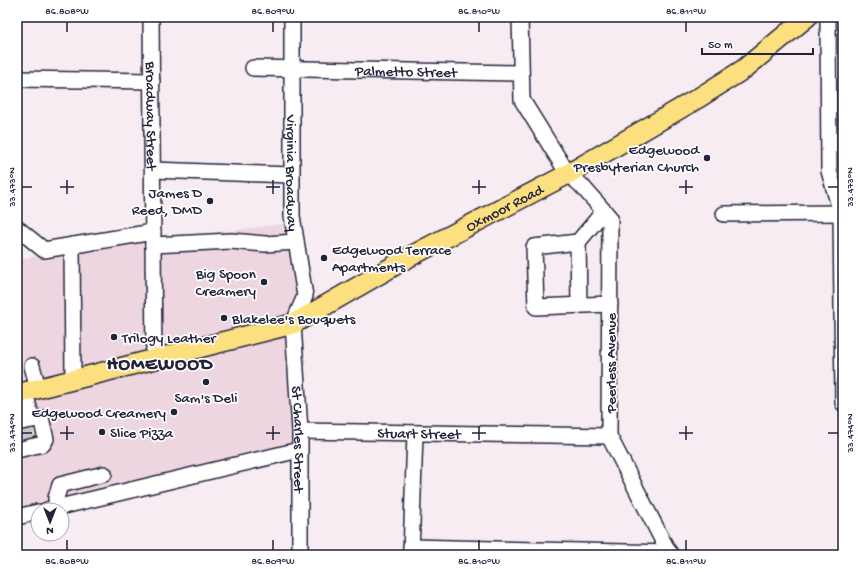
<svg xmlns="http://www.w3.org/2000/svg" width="860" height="572" viewBox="0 0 860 572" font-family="'Gochi Hand',sans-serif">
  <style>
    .built { fill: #eed6e0 }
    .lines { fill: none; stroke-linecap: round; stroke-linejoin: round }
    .minor-tunnel { stroke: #ccc4cd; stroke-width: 15; stroke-dasharray: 15 8; stroke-linecap: butt }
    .minor-casing { stroke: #22223b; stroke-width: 18 }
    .major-casing { stroke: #22223b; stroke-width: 22 }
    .minor { stroke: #fff; stroke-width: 15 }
    .major { stroke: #fce080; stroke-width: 19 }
    .ticks { fill: none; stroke: #22223b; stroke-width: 1.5 }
    .poi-dot { fill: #22223b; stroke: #fff; stroke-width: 1.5 }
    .labels { text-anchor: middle; stroke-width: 3.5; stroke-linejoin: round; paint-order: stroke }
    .street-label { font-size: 15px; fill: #22223b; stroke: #fff }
    .poi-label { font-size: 15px; fill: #22223b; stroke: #fff; text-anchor: end }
    .district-label { font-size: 19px; font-weight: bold; letter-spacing: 1px; fill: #22223b; stroke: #fff }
    .neatline { fill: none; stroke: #22223b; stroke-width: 1.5 }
    .ticks-label { font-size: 10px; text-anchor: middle; fill: #22223b }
  </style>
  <rect width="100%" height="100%" fill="#f7ecf1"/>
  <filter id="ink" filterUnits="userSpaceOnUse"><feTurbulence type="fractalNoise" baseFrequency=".025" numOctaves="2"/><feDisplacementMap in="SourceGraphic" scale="8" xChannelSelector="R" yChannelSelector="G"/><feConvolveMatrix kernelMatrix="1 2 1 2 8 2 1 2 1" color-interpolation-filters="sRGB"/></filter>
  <g filter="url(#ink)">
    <!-- built -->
    <path class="built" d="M289,223L302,296L295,446L17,513V259Z"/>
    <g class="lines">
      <!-- minor-tunnel -->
      <path class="minor-tunnel" d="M24,425L28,440"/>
      <defs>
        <g id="minor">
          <path id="s1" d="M151,17L154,359"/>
          <path id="s2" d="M292,17V216L305,296L293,324L300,431V555"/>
          <path d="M520,17L522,100L568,174L581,185L610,218L609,436L670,555"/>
          <path d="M828,17L829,171L841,213L843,403"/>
          <path id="s3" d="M253,68L520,73"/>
          <path d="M17,79L152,81"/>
          <path d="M153,170L291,175"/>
          <path d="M604,211L578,242L534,247L536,307L610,304"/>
          <path d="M724,214L843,213"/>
          <path d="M17,228L44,250L153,232"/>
          <path d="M578,242L579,305"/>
          <path d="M72,245L73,380"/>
          <path d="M153,245L231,241L265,244L296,242"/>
          <path d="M32,366L38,388"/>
          <path d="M25,392L32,420"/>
          <path d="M17,423L41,418L46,439L43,444L17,450"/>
          <path id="s4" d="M300,431L609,436"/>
          <path d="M57,508L56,498L60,485L104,474"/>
          <path d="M47,510L299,450"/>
          <path d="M17,517L38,512"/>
          <path d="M411,547L670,553"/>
          <path d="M411,555L415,433"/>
        </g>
        <g id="major">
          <path id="s5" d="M17,394L293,324L411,256L568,174L700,97L744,69L807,17"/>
        </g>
      </defs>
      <!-- minor casing -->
      <use href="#minor" class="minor-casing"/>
      <!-- major casing -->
      <use href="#major" class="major-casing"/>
      <!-- minor -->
      <use href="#minor" class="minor"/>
      <!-- major -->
      <use href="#major" class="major"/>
    </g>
  </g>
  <!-- ticks -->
  <path class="ticks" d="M67,22V32M273,22V32M479,22V32M686,22V32M67,180V194M273,180V194M479,180V194M686,180V194M22,187H32M60,187H74M266,187H280M472,187H486M679,187H693M828,187H838M67,426V440M273,426V440M479,426V440M686,426V440M22,433H32M60,433H74M266,433H280M472,433H486M679,433H693M828,433H838M67,540V550M273,540V550M479,540V550M686,540V550"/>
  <!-- markers -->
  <g class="poi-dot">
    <circle cx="707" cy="158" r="4"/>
    <circle cx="210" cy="201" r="4"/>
    <circle cx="324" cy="258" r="4"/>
    <circle cx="264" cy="282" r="4"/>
    <circle cx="224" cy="318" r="4"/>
    <circle cx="114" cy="337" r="4"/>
    <circle cx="206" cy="382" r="4"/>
    <circle cx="174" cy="412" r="4"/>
    <circle cx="102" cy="432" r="4"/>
  </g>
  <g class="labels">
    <!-- street labels -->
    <g class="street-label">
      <text dy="5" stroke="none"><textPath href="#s3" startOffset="153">Palmetto Street</textPath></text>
      <text dy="5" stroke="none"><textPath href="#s1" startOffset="99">Broadway Street</textPath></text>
      <text dy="5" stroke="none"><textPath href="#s2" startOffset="156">Virginia Broadway</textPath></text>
      <text dy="5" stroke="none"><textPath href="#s5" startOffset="526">Oxmoor Road</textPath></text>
      <text transform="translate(610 363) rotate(-90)" y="5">Peerless Avenue</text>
      <text dy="5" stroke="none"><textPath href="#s4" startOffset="119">Stuart Street</textPath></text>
      <text dy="5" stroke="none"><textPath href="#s2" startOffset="426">St Charles Street</textPath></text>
    </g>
    <!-- poi labels -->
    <g class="poi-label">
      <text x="699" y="154">Edgewood<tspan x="699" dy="17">Presbyterian Church</tspan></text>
      <text x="202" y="197">James D<tspan x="202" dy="17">Reed, DMD</tspan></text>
      <text x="332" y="254" text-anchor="start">Edgewood Terrace<tspan x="332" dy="17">Apartments</tspan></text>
      <text x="256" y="278">Big Spoon<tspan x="256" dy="17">Creamery</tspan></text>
      <text x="232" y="323" text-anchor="start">Blakelee's Bouquets</text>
      <text x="122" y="342" text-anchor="start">Trilogy Leather</text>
      <text x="206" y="402" text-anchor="middle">Sam's Deli</text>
      <text x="166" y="417">Edgewood Creamery</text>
      <text x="110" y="437" text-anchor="start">Slice Pizza</text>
    </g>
    <!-- district labels -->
    <g class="district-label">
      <text x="160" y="369">HOMEWOOD</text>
    </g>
  </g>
  <!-- margin -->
  <rect width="860" height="572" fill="none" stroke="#fff" stroke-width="44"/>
  <!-- north arrow -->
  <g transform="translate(50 522) rotate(180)"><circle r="19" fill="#ffffff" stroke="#a7a7b1"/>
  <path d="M0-3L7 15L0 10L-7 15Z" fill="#22223b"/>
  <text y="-6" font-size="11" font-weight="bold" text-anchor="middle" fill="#22223b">N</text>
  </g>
  <!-- scale -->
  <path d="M702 48v6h111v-6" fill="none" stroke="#22223b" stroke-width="2"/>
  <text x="708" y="48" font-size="12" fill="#22223b" stroke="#ffffff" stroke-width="3" paint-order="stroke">50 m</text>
  <rect x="22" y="22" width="816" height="528" class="neatline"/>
  <g class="ticks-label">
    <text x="67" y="14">86.808°W</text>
    <text x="273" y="14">86.809°W</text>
    <text x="479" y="14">86.810°W</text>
    <text x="686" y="14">86.811°W</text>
    <text transform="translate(849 187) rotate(-90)" y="4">33.473°N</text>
    <text transform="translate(11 187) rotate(-90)" y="4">33.473°N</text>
    <text transform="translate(849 433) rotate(-90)" y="4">33.474°N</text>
    <text transform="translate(11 433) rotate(-90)" y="4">33.474°N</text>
    <text x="67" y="564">86.808°W</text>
    <text x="273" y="564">86.809°W</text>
    <text x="479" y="564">86.810°W</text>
    <text x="686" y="564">86.811°W</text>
  </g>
</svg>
